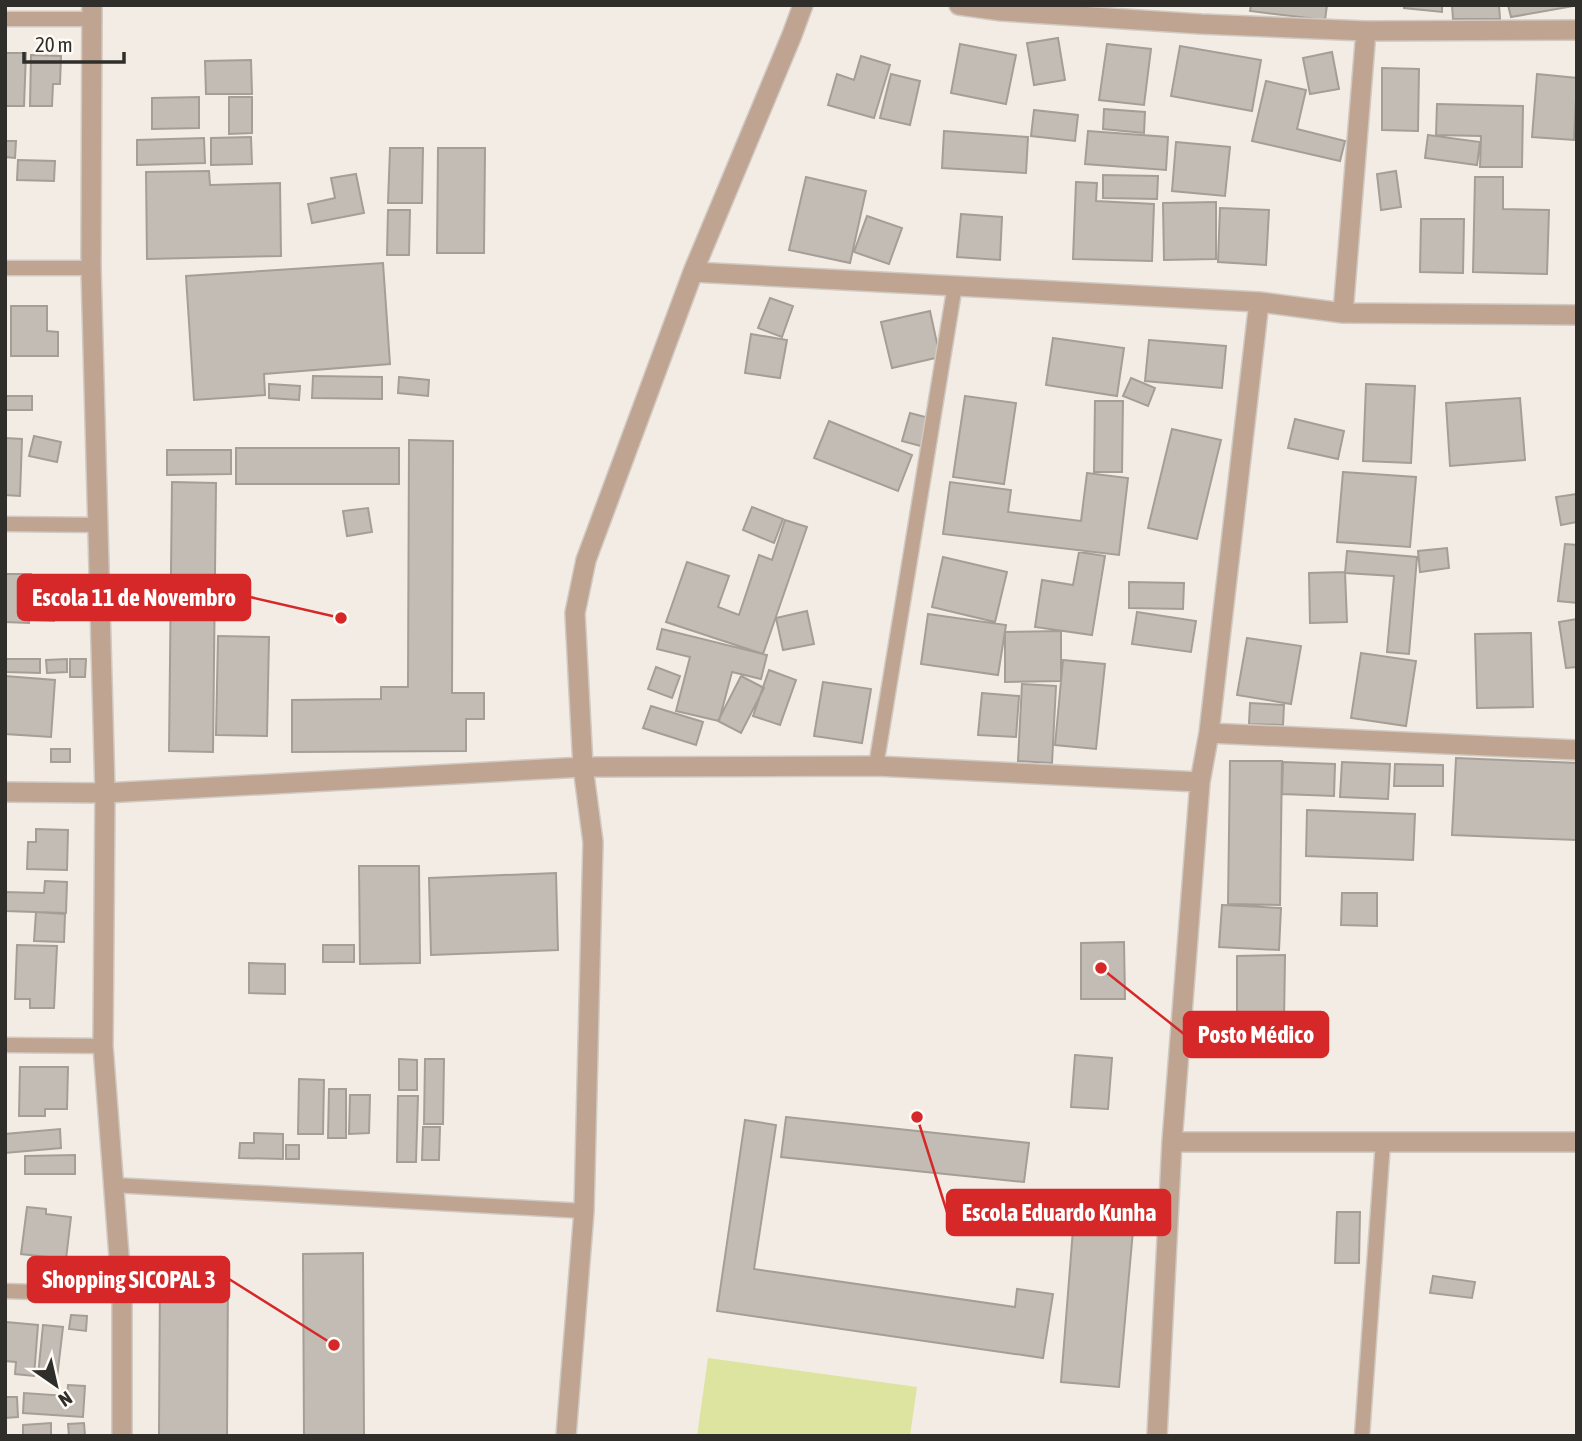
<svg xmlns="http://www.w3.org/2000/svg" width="1582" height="1441" viewBox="0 0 1582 1441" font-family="'Asap Condensed',sans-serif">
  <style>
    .pitch { fill: #dde49f }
    .building { fill: #c3bcb4; stroke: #a49e96; stroke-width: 2 }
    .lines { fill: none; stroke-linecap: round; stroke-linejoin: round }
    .service-casing { stroke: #d0cac3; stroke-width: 17 }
    .minor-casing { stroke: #d0cac3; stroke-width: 22 }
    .service { stroke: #c0a492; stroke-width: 14 }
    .minor { stroke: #c0a492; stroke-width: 19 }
    .leader { fill: none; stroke: #d62828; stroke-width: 2.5 }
    .callout-dot { fill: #d62828; stroke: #fefaf5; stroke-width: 2.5 }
    .callout { fill: #d62828; stroke: #d62828; stroke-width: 2.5 }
    .callout-label { font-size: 24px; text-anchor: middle; font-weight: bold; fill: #fff }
  </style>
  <rect width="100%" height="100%" fill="#f3ece4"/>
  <!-- pitch -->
  <path class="pitch" d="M708,1358L917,1387L910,1436H697Z"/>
  <!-- building -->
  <path class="building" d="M1251,5H1327L1325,20L1250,11Z
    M1404,5H1442V12L1404,8Z
    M1452,5H1499L1500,19H1453Z
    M1508,5H1574V6L1511,17Z
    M1058,38L1065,80L1034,85L1027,43Z
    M960,44L1016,55L1006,104L951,93Z
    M1107,44L1151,49L1144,105L1099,100Z
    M1180,46L1261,60L1252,111L1171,96Z
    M1332,52L1339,89L1310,94L1303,58Z
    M5,53H26L24,106H5Z
    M31,55L61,56L60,84H53L52,106H30Z
    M861,56L890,65L874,118L828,105L837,74L854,80Z
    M251,60L252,94H206L205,61Z
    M1382,68L1419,69L1418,131L1382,130Z
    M891,74L920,81L910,125L880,118Z
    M1537,74L1577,78L1574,140L1532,137Z
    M1266,81L1306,90L1297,129L1345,141L1340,161L1252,141Z
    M199,97V128L152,129V98Z
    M229,97H252V133L229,134Z
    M1437,104L1523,106L1522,167H1480L1481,136L1436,135Z
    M1104,109L1145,112L1144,133L1103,129Z
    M1034,110L1078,115L1075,141L1031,136Z
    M944,131L1028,137L1026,173L942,168Z
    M1088,131L1168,137L1166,170L1085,164Z
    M1428,135L1480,142L1477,165L1425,158Z
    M251,137L252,164L211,165V138Z
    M204,138L205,163L137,165V140Z
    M5,141H16L15,158L5,157Z
    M1176,142L1230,147L1225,196L1172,191Z
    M390,148H423L422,203H388Z
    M438,148H485L484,253H437Z
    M18,160L55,161L54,181L17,180Z
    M209,171L210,185L280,183L281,256L147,259L146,172Z
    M1396,171L1401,207L1381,210L1377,174Z
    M356,174L364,213L312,223L308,204L335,198L331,178Z
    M1103,175L1158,176L1157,199L1103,198Z
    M806,177L866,191L850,263L789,250Z
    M1475,177H1503V209L1549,210L1547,274L1473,272Z
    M1076,182L1097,183L1096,201L1154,204L1152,261L1073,259Z
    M1216,202V259L1164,260L1163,203Z
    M1220,208L1269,210L1266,265L1218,262Z
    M388,210H410L409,255H387Z
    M961,214L1002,217L1000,260L957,257Z
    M867,216L902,228L889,264L854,252Z
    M1421,219H1464L1463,273L1420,272Z
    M383,263L390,364L264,374L265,395L194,400L186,276Z
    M770,298L793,306L782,337L758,328Z
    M11,306H47V331L58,332V356H11Z
    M930,311L940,357L892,368L881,322Z
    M751,334L787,340L780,378L745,373Z
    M1053,338L1124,348L1117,396L1046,385Z
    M1149,340L1226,346L1222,388L1145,381Z
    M313,376L382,377V399L312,398Z
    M399,377L429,380L428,396L398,393Z
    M1131,378L1155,388L1148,406L1123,396Z
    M269,384L300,386L299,400L269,398Z
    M1366,384L1415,386L1411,463L1363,461Z
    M5,396H32V410H5Z
    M965,396L1016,403L1004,484L953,477Z
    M1520,398L1525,460L1450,466L1446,403Z
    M1095,401H1123L1122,472H1094Z
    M910,413L929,418L921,446L902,441Z
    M1295,419L1344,431L1338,459L1288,448Z
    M829,421L912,455L898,491L814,458Z
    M1172,429L1221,440L1197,539L1148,528Z
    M34,436L61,442L57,462L29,456Z
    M5,438L22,439L20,496L5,495Z
    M409,440L453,441L452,693H484V719H466V751L292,752V700L381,699V687H408Z
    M236,448H399V484H236Z
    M167,450H231V474L167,475Z
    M1343,472L1416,477L1410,547L1337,542Z
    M1087,473L1128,478L1119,555L943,534L950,482L1011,490L1008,512L1081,521Z
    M172,482L216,483L213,752L169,751Z
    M1577,494V522L1561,525L1556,497Z
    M752,507L783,519L774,543L743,530Z
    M368,508L372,532L347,536L343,511Z
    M785,520L807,527L763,654L666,622L687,562L729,576L718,607L739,615L759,555L772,560Z
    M1565,544L1577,545V603L1558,601Z
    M1447,548L1449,568L1420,572L1418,551Z
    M1347,551L1417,557L1409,654L1387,652L1394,576L1345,573Z
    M1079,552L1105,556L1092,635L1035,627L1042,580L1073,585Z
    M943,557L1007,572L995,622L932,607Z
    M1345,572L1347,622L1310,623L1309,573Z
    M5,574H31L29,623L5,622Z
    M36,579L55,580L54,621L34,620Z
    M1129,582L1184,583L1183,609L1129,608Z
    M807,611L814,644L783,650L776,618Z
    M1137,612L1196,621L1191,652L1132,644Z
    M928,614L1006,625L998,675L921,664Z
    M1577,619V667L1566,668L1559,622Z
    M662,629L767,655L761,679L732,672L719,721L676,711L690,657L657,649Z
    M1061,631V681L1005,682V632Z
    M1531,633L1533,707L1477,708L1475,634Z
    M218,636L269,637L267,736L216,735Z
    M1247,638L1301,646L1291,704L1237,695Z
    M1361,653L1416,661L1406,726L1351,718Z
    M6,659H40V673L6,672Z
    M67,659V672L47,673L46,660Z
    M70,659H86L85,677H70Z
    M1063,660L1105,664L1096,749L1055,745Z
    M656,667L680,676L672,698L648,689Z
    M769,670L796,680L780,725L753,716Z
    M5,676L55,680L51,737L5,734Z
    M741,676L764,688L741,733L718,721Z
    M823,682L871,689L862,743L814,736Z
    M1022,684L1056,686L1052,763L1018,761Z
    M982,693L1019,696L1016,737L978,735Z
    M1250,703L1284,705L1283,725L1249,724Z
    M651,706L703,722L696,745L643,728Z
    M51,749H70V762H51Z
    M1456,758L1577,763V840L1452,835Z
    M1230,761H1282L1280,905L1228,904Z
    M1283,762L1335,764L1334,796L1282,794Z
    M1342,762L1390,764L1388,799L1340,797Z
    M1395,764L1443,765V786H1394Z
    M1307,810L1415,814L1413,860L1306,856Z
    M36,829L68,830L67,870L27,869L28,842H36Z
    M359,866H419L420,963L360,964Z
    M556,873L558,950L431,955L429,878Z
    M45,881L67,882L66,913L5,911V892L44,893Z
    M1342,893H1377V926L1341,925Z
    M1222,905L1281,908L1279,950L1219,947Z
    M36,912L65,914L64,942L34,941Z
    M1124,942L1125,999H1081V943Z
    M17,945L57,946L54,1008H30V999H15Z
    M323,945H354V962H323Z
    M1285,955L1284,1024L1237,1023V956Z
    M249,963L285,964V994L249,993Z
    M1075,1055L1112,1058L1108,1109L1071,1107Z
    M399,1059L417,1060V1090H399Z
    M425,1059H444L443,1124H424Z
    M20,1067H68L67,1109H45V1116H19Z
    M299,1079L324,1080L323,1134H298Z
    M329,1089H346V1138H328Z
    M350,1095H370L369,1133L349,1134Z
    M398,1096H418L416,1162H397Z
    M786,1117L1029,1143L1024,1182L781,1157Z
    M745,1120L776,1125L754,1269L1015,1307L1017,1289L1053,1294L1043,1358L717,1311Z
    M423,1127H440L439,1160H422Z
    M60,1129L61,1148L5,1153V1134Z
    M254,1133L283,1134V1159L239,1158L240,1143H254Z
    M286,1145H299V1159H286Z
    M75,1155V1174H25V1156Z
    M1075,1204L1135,1208L1119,1387L1061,1382Z
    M27,1207L46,1209V1214L71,1217L66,1259L21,1254Z
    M1337,1212H1360L1359,1263H1335Z
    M363,1253L364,1436H304L303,1254Z
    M1433,1276L1475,1282L1472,1298L1430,1293Z
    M228,1277L227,1436H159L160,1278Z
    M71,1315L87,1316L86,1331L69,1329Z
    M6,1322L38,1325L34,1376L15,1374L16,1362L5,1361Z
    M43,1325L63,1327L57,1378L38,1376Z
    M68,1385L85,1386L83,1417L23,1413L24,1393L67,1396Z
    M5,1397H17L18,1417L5,1418Z
    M51,1423V1436H23V1425Z
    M84,1423L85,1436H69L68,1424Z"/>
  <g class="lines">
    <defs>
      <path id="service" d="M5,19H92
        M5,268H91
        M5,524L98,525
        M876,766L955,285
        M5,1045L103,1046
        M113,1185L584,1211
        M5,1291L122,1295
        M1362,1436L1383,1142"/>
      <path id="minor" d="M92,5L91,268L105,793L103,1046L122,1295V1436
        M959,5L1002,11L1201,24L1366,31L1577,30
        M693,272L1259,302L1343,313L1577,315
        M1343,313L1366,31
        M1209,733L1577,750
        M5,792L105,793L583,767L876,766L1200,782
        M1172,1142H1577
        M566,1436L584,1211L593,842L583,767L575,613L586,560L693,272L792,35L803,5
        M1157,1436L1172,1142L1200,782L1209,733L1259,302"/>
    </defs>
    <!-- service casing -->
    <use href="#service" class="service-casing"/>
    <!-- minor casing -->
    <use href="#minor" class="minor-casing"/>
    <!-- service -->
    <use href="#service" class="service"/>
    <!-- minor -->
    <use href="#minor" class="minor"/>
  </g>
  <!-- callouts -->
  <path class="leader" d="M341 618L250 597M1101 968L1184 1034M917 1117L947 1212M334 1345L229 1279"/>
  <g class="callout-dot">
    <circle cx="341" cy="618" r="7"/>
    <circle cx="1101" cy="968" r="7"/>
    <circle cx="917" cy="1117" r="7"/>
    <circle cx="334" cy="1345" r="7"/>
  </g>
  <g class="callout">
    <rect x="18" y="575" width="232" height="45" rx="7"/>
    <rect x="1184" y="1012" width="144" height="45" rx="7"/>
    <rect x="947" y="1190" width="223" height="45" rx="7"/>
    <rect x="28" y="1257" width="201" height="45" rx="7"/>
  </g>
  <g class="callout-label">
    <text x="134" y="606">Escola 11 de Novembro</text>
    <text x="1256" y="1043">Posto Médico</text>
    <text x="1059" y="1221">Escola Eduardo Kunha</text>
    <text x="129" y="1288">Shopping SICOPAL 3</text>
  </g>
  <!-- border -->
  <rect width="1582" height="1441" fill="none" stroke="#302e2a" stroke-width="14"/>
  <!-- north arrow -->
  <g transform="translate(56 1385) rotate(146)" stroke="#fefaf5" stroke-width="5" paint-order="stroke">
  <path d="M0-5L12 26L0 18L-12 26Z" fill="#302e2a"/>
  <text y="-10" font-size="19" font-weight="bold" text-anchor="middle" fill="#302e2a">N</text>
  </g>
  <!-- scale -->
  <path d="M24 52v10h100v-10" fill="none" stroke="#302e2a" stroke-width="3.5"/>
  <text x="35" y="52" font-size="21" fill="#302e2a" stroke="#fefaf5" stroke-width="5" paint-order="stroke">20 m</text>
</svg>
